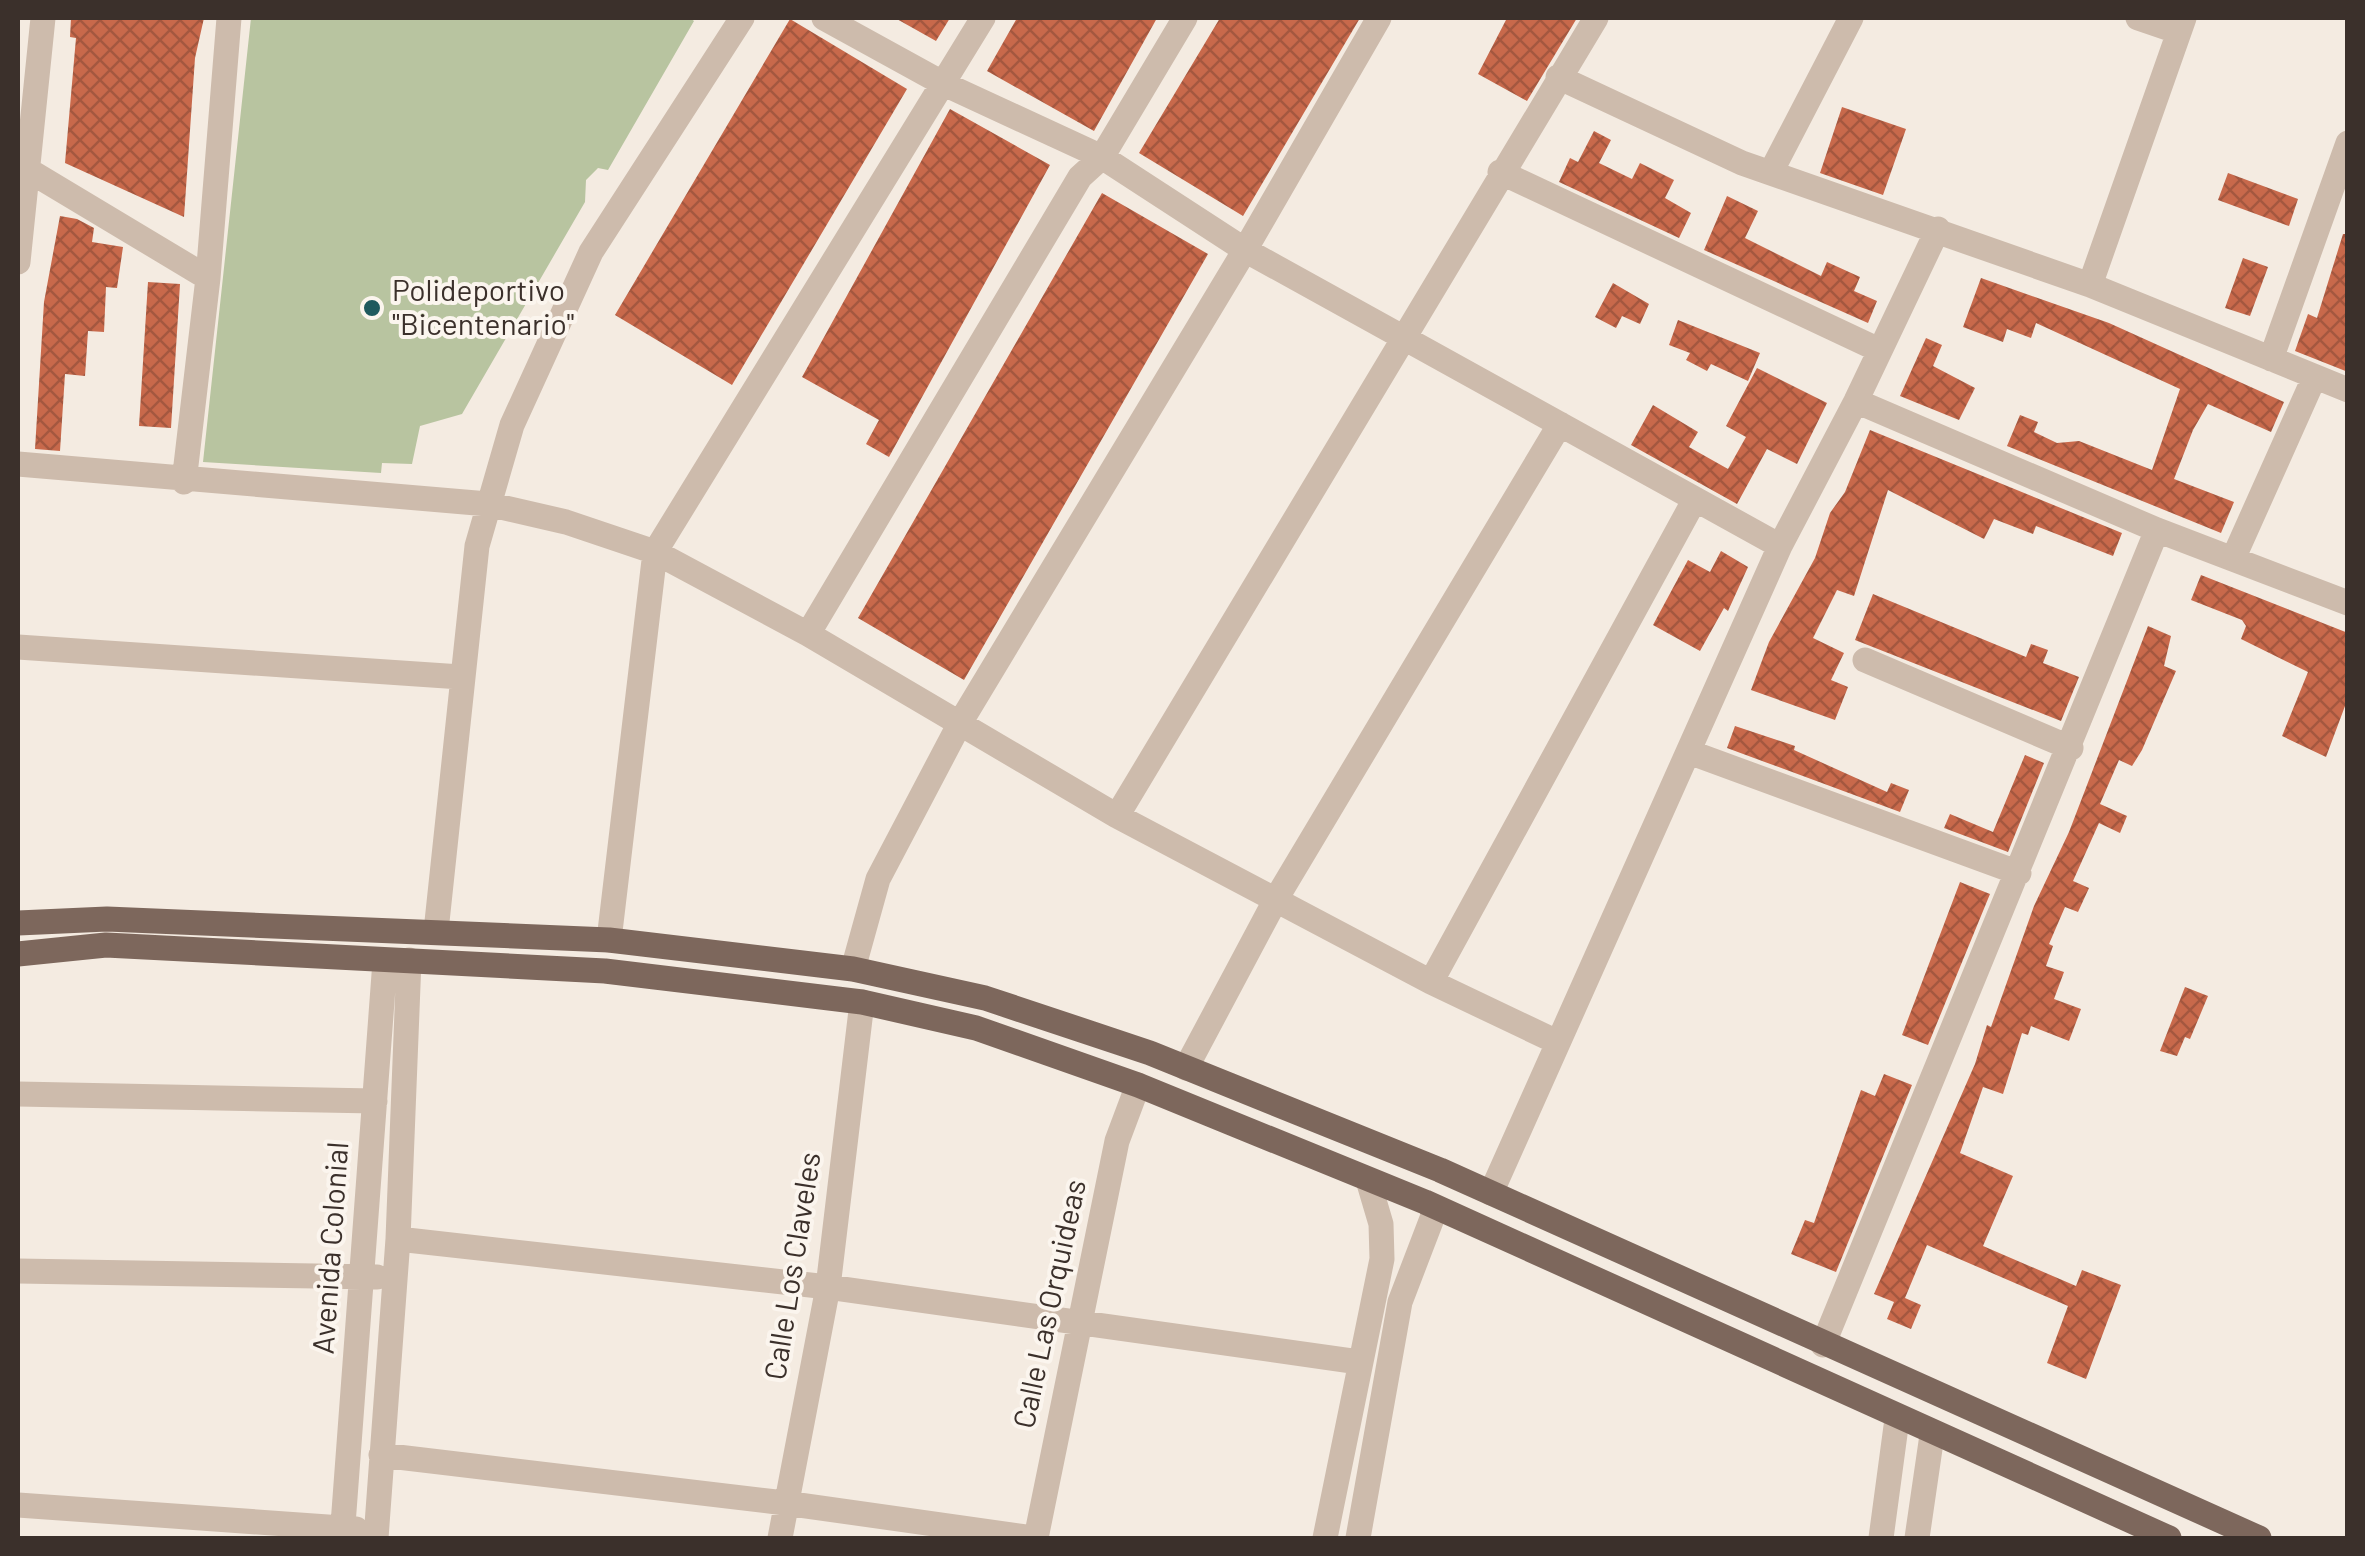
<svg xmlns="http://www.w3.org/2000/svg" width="2365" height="1556" viewBox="0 0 2365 1556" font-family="Barlow,sans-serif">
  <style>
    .green { fill: #b8c4a0 }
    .building { fill: url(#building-cross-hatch) }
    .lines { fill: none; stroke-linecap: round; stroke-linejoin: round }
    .minor { stroke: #cdbbac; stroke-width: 25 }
    .major { stroke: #7d675c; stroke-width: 25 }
    .poi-dot { fill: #1f5a5e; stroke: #fbf5ee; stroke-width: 4 }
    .labels { text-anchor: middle; stroke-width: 8; stroke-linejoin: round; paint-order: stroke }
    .poi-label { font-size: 30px; fill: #3b302b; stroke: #fbf5ee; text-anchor: start }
    .street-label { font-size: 30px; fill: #3b302b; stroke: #fbf5ee }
  </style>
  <defs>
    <pattern id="building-cross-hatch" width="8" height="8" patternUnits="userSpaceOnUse" patternTransform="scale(2.5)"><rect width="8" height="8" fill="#c8694b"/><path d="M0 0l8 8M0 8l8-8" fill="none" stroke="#a4573f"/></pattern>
  </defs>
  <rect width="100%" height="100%" fill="#f4ebe1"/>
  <!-- green -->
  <path class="green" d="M251,18H690L694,21L608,170L598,168L586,180L585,202L462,414L420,426L412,464L382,463L381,473L203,462Z"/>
  <!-- building -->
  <path class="building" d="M71,18H204L195,58L184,217L65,163L76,38L70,37Z
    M895,18H950L936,41Z
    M1017,18H1157L1094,131L987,71Z
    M1220,18H1360L1243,216L1139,153Z
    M1507,18H1577L1527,101L1478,74Z
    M790,19L907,89L732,385L615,315Z
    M1842,107L1906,129L1883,195L1820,173Z
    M950,109L1050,165L889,457L866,444L879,420L802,377Z
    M1594,131L1611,140L1599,163L1632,179L1640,163L1674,180L1665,198L1691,213L1679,238L1559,182L1570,158L1578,162Z
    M2228,173L2298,199L2289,226L2218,200Z
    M1102,193L1208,254L964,680L858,618Z
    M1727,196L1758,211L1745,238L1821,276L1827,262L1860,277L1854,291L1877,301L1868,323L1704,250Z
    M60,216L77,219L94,228L92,242L123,247L117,288L106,287L104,332L88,331L85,376L65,374L60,451L35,449L44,302Z
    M2343,234H2348V372L2295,351L2308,314L2317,318Z
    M2243,258L2268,267L2250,316L2225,308Z
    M1981,278L2109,323L2284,402L2271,432L2208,404L2193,430L2174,479L2234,502L2221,533L2007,446L2020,415L2038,422L2034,432L2057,443L2079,441L2152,470L2180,389L2036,323L2031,338L2007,329L2003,342L1963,327Z
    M148,282L180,284L171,428L139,426Z
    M1613,283L1649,304L1640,324L1622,316L1616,328L1595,317Z
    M1678,320L1760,353L1748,381L1711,364L1707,371L1686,360L1690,353L1669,345Z
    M1926,338L1942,345L1933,366L1975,388L1959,420L1900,396Z
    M1757,368L1827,403L1797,464L1767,449L1737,504L1631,445L1653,405L1698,432L1689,447L1728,469L1746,437L1726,426Z
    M1870,430L2122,533L2113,556L2036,526L2033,534L1994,519L1984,539L1888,490L1854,596L1837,590L1813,638L1844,653L1831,680L1848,687L1835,720L1751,690L1769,642L1815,558L1830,513L1845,492Z
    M1721,551L1748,567L1728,611L1724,608L1700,651L1653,625L1688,560L1710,572Z
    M2201,575L2348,633V698L2326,757L2282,736L2308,672L2241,639L2246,626L2242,620L2191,600Z
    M1873,594L2026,657L2031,644L2048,650L2043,663L2079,677L2061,721L1855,640Z
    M2148,626L2171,636L2164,666L2176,671L2142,750L2132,766L2119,760L2100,804L2127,816L2120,833L2099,823L2073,881L2089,888L2078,912L2065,907L2049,944L2053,946L2046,966L2064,972L2054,999L2081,1009L2069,1041L2031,1026L2028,1035L2022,1033L2003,1094L1983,1087L1960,1153L2013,1176L1983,1246L2076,1286L2082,1270L2121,1285L2086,1379L2047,1363L2068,1306L1927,1245L1905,1298L1921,1305L1911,1329L1887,1319L1894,1302L1874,1294L1975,1064L1987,1025L1991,1027L2034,906L2069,832Z
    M1735,726L1795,746L1794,750L1887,792L1891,783L1909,790L1900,812L1727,748Z
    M2025,755L2044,763L2008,852L1944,828L1950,814L1993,832Z
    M1960,882L1990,894L1928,1045L1902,1035Z
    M2185,987L2208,996L2190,1039L2185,1037L2177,1056L2160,1051Z
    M1884,1074L1912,1085L1836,1272L1791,1254L1805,1220L1814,1223L1861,1090L1875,1096Z"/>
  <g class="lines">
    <!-- minor -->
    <path class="minor" d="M824,18L944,84L1102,157L1245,250L1780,546
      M2138,18L2179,32
      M1558,77L1742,163L2090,285L2348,390
      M18,164L208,278
      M1500,172L1879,350
      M1771,172L1851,18
      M18,262L43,18
      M2090,285L2184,18
      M2271,359L2348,143
      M1856,401L2157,530L2348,603
      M18,464L488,504L566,522L655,552L808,634L1117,816L1431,982L1557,1042
      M184,482L208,278L229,18
      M2233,559L2314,378
      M808,634L1080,177L1102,157L1185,18
      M18,647L461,677
      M1865,660L2071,748
      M1689,752L2019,873
      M1117,816L1596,18
      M436,931L477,546L512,425L591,252L742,18
      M609,940L655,552L983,18
      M853,969L878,879L960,723L1245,250L1379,18
      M1431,982L1695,499
      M1186,1068L1276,899L1560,424
      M18,1094L375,1101
      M1491,1193L1780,546L1856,401L1938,229
      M398,1239L828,1287L1359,1362
      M18,1271L377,1277
      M1823,1345L2157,530
      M381,1455L785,1503L1033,1538
      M18,1505L356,1529
      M342,1538L385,961
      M376,1538L398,1239L409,960
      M780,1538L828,1287L862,1002
      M1036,1538L1117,1141L1138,1085
      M1325,1538L1382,1259L1381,1224L1368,1180
      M1358,1538L1400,1302L1436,1208
      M1881,1538L1897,1419
      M1917,1538L1932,1435"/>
    <!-- major -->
    <path class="major" d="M18,923L107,919L609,940L853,969L985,998L1150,1053L1440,1170L2259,1538
      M18,954L106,945L605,971L862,1002L976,1028L1138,1085L1425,1202L2169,1538"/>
  </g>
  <!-- markers -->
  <circle class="poi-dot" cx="372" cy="308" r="10"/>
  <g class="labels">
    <!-- poi labels -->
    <g class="poi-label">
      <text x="392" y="301">Polideportivo<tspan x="392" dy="34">"Bicentenario"</tspan></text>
    </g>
    <!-- street labels -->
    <g class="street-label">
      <text transform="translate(331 1248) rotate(-86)" y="10">Avenida Colonial</text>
      <text transform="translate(793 1266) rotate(-81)" y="10">Calle Los Claveles</text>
      <text transform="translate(1050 1304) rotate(-78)" y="10">Calle Las Orquideas</text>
    </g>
  </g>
  <!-- border -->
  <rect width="2365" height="1556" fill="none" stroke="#3b302b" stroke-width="40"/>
</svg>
